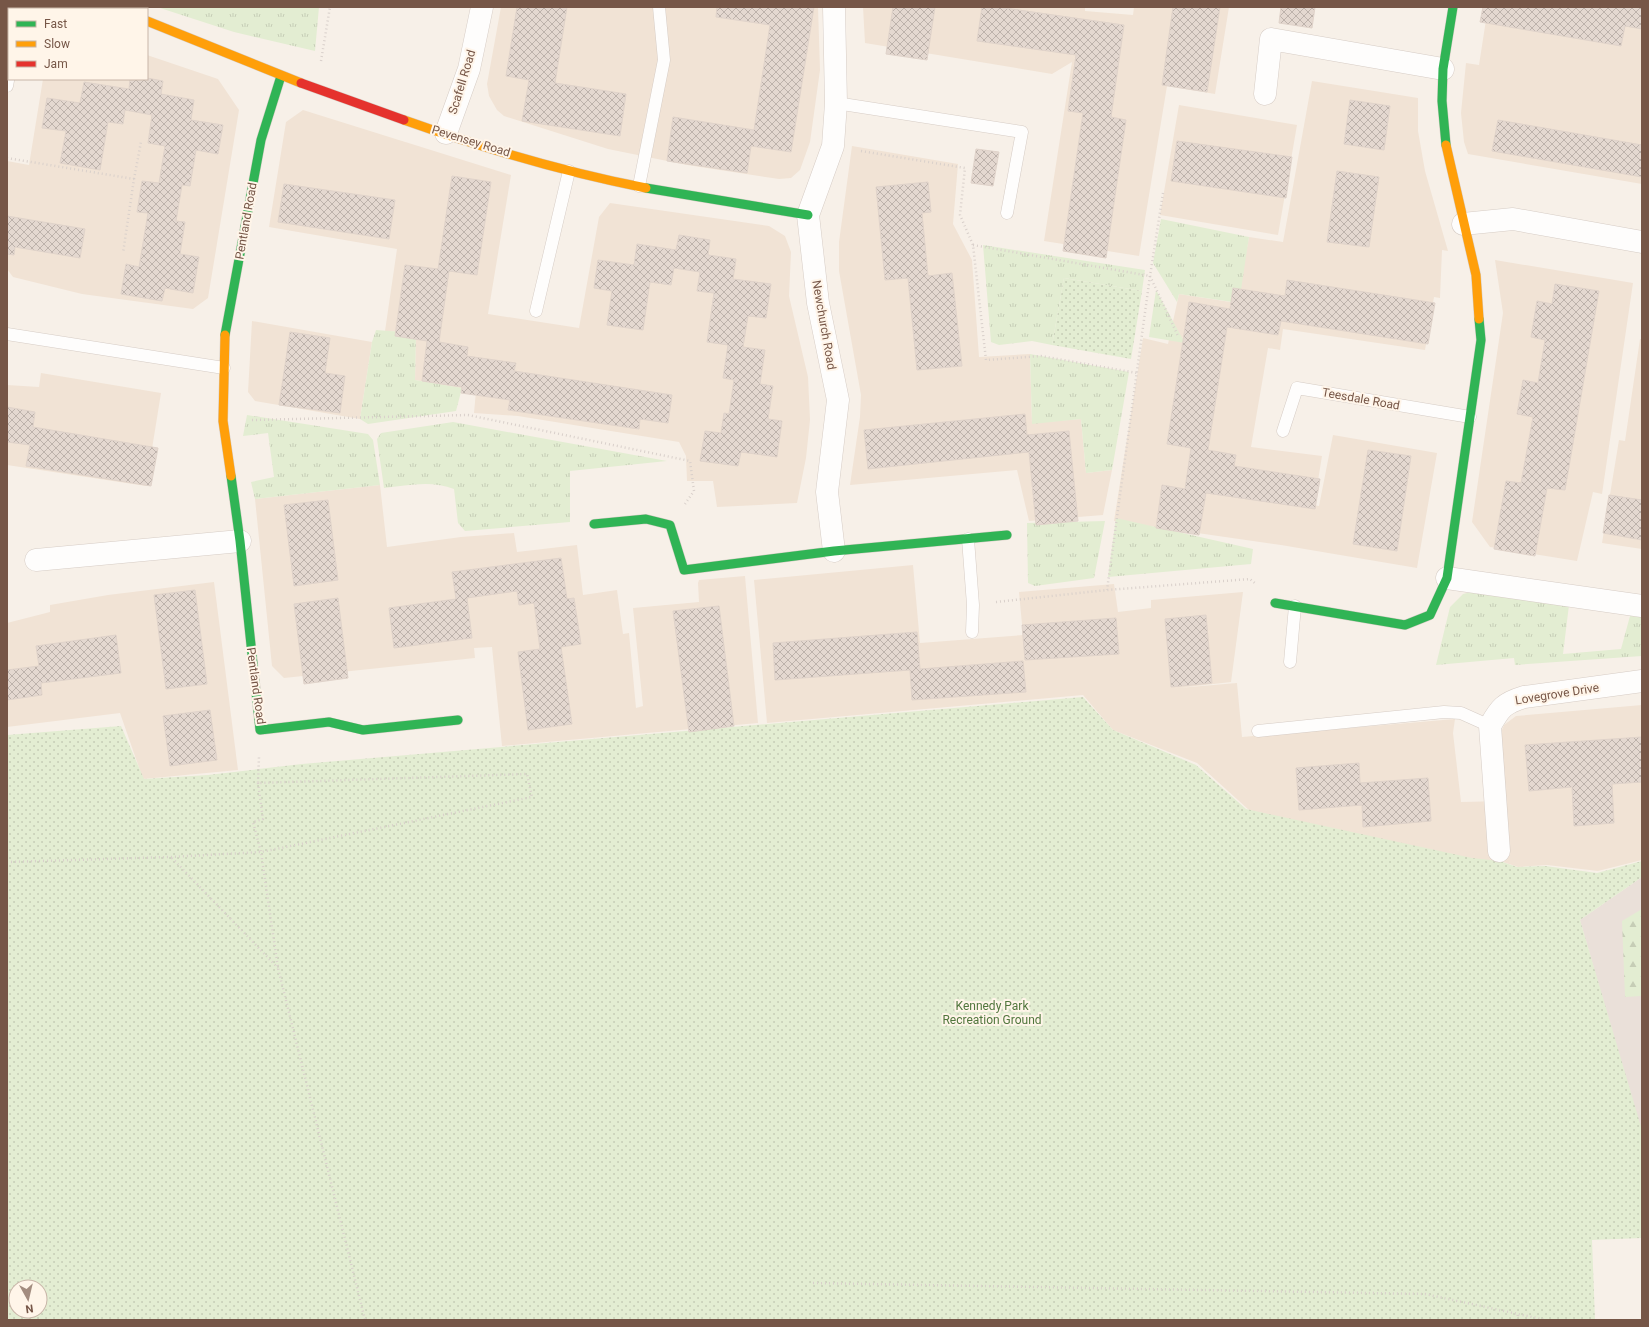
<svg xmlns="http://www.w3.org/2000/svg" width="1649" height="1327" viewBox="0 0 1649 1327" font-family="Roboto,sans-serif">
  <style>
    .residential { fill: #f1e3d5 }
    .industrial { fill: #eae0d9 }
    .grass { fill: url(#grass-tufts) }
    .forest { fill: url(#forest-firs) }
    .park { fill: url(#park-dots); fill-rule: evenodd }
    .building { fill: url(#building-cross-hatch); stroke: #e0d3ca }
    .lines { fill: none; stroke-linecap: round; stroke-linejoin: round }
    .lane-casing { stroke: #d6ccc5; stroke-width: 13 }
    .street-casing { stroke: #d6ccc5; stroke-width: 23 }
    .fast-casing { stroke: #d6ccc4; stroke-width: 10 }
    .slow-casing { stroke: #d6ccc4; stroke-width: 10 }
    .jam-casing { stroke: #d6ccc4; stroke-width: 10 }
    .path { stroke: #d9d0cb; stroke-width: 2.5; stroke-dasharray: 1 3; stroke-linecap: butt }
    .lane { stroke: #fefdfc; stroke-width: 12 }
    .street { stroke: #fefdfc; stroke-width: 22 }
    .fast { stroke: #30b455; stroke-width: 9 }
    .slow { stroke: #ff9f0a; stroke-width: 9 }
    .jam { stroke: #e5322d; stroke-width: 9 }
    .labels { text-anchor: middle; stroke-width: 4; stroke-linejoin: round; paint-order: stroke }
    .street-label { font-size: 12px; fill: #765647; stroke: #fff5e9 }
    .park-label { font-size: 12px; fill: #50763c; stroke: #fff5e9 }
  </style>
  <defs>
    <pattern id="grass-tufts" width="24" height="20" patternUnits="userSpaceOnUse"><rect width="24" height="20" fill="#e3edd2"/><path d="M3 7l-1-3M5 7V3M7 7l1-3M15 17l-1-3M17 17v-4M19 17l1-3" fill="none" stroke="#c6cdb6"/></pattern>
    <pattern id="forest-firs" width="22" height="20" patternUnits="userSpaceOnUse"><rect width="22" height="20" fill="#e3edd2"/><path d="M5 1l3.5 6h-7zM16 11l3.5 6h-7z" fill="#c6cdb6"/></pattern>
    <pattern id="park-dots" width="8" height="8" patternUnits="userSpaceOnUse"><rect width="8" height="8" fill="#e3edd2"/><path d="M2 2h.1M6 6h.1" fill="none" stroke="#c6cdb6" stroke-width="1.8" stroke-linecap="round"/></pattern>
    <pattern id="building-cross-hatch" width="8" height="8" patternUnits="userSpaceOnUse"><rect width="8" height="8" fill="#e4d8d0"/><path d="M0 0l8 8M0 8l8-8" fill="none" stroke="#bdb2ab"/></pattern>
  </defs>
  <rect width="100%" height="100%" fill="#f7f0e8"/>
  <!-- residential -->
  <path class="residential" d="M501,7H818L820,70L810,142L800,170L791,178L779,179L687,165L608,149L504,116L497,110L489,96L487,84Z
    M863,7H1085V11L1133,15L1134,7H1229L1215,94L1167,86L1139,256L1044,241L1072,62L1052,74L865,43Z
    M1488,7H1642V184L1468,154L1464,142L1461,113L1466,63L1479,65Z
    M147,55L218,79L239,110L208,298L193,309L82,294L13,277L7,269V161L29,165L43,79H147Z
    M1312,81L1418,98V131L1425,171L1448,251L1442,250L1440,298L1434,297L1425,350L1283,329L1280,350L1268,348L1251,447L1322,456L1314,505L1319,506L1333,435L1437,453L1417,568L1281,545L1114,521L1143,338L1168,344L1179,294L1237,303L1249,237L1283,242Z
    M1179,105L1297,125L1278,235L1160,215Z
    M303,110L511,175L488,314L579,328L599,217L610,203L769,226L785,236L791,252L789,296L808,377L810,420L806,458L797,503L717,507L713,481H687L686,456L679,442L518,416L474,413L476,391L415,380L416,333L385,331L397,249L269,227L286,122Z
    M852,146L958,164L953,224L972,260L979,357L1030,354L1032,423L1081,419L1086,473L1112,470L1103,515L1029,521L1017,470L850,485L860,417L861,395L839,271V242Z
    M1495,260L1633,283L1602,494L1593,492L1577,561L1490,547L1472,522L1503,313Z
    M252,321L372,342L360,419L255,401L248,392Z
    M1640,339H1642V549L1602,543L1619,440L1625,441Z
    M41,373L161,393L146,486L7,465V385L39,387Z
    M380,485L387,547L461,537L514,533L517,552L577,545L583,595L617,590L623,634L629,633L636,708L643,706L633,608L699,602L698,583L699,580L745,576L758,723L502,746L492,647L474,648L475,658L284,678L272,666L255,499Z
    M913,565L920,643L1023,635L1019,592L1114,584L1118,612L1151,608V600L1243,592L1231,682L1178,688L1237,683L1242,737L1455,719L1453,733L1461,802L1503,801L1498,740L1504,725L1516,716L1642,705V860L1598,871L1547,865L1518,867L1500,861L1473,860L1249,810L1197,763L1113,730L1083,695L767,723L754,580Z
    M214,582L238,770L143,779L120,713L7,727V623L50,612V605L108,595Z"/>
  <!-- industrial -->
  <path class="industrial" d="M1642,877V1135L1580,920Z"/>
  <!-- grass -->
  <path class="grass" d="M157,7H319L315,51L234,32Z
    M1161,219L1249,237L1239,303L1179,294L1177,302L1153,263Z
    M983,245L1145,270L1142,291L1064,278L1052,345L1032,341L999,345L991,342Z
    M1156,290L1185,343L1149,337Z
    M376,330L416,333L415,380L462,388L456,411L368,424L360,419L372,342Z
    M1030,354L1129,372L1112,470L1086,473L1081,419L1032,424Z
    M247,415L368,434L373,440L380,485L255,499L251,482L274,477L268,433L243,436Z
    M453,422L667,461L570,471V522L465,531L458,523L454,489C433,480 407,485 384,488L377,439L381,433Z
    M1116,518L1253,549L1251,564L1108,577Z
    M1105,521L1094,578L1035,586L1028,583L1027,523Z
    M1479,590L1569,605L1563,654L1621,649L1630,616L1642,617V656L1515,665L1514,658L1436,665L1450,607L1463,594Z"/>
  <!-- forest -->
  <path class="forest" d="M1642,909V992L1641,996L1625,997L1622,921Z"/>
  <!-- park -->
  <path class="park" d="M1064,278L1142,291L1131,359L1052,345Z
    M1083,697L1113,730L1196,765L1246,809L1472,858L1500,861L1517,867L1545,866L1597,873L1642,861V877L1580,920L1642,1130V1238L1592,1240L1595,1320H7V735L121,726L144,779L208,775L302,764ZM16,1287H40V1311H16Z"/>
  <!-- building -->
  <path class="building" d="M517,7H567L555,83L626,94L620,136L522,121L529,80L506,76Z
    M717,7H814L791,152L751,146L747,173L667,161L673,117L754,130L770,25L716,17Z
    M893,7H935L927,60L886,54Z
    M982,7H998L1124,25L1111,117L1126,120L1106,258L1063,251L1083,113L1068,111L1076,55L977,41Z
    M1173,7H1220L1207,92L1162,85Z
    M1281,7H1315L1312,28L1279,23Z
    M1483,7H1642V29L1625,26L1621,46L1480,22Z
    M147,78L163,81L161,94L194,100L191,120L223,125L218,154L196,150L190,186L182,185L176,221L185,222L180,254L199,257L193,293L165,288L162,301L121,294L126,264L139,267L148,213L137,212L142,181L159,183L165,146L148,143L152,115L125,110L123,124L108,122L100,170L60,163L66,131L42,128L47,98L80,103L84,82L129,89L130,79Z
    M1350,100L1390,106L1384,150L1344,144Z
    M1498,120L1642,145V177L1492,151Z
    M1177,141L1292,157L1286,198L1171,181Z
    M976,149L999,152L993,186L971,183Z
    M1337,171L1379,177L1369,247L1327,242Z
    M452,176L491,182L477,275L449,271L439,342L468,347L467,356L516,363L514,371L672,395L668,423L640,419L639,429L508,410L510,400L461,393L462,387L422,381L427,341L395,336L405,265L438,269Z
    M928,182L931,212L922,213L928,276L952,273L962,366L917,370L908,278L885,280L876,187Z
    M284,184L395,200L389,239L278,222Z
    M7,216L85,229L80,258L15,247L14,255L7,254Z
    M679,235L710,240L708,255L736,259L733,279L771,284L766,318L748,316L743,347L765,350L760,384L773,386L768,419L782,421L777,457L741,452L738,466L700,461L705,431L721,433L724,413L729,414L734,380L723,378L728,345L707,342L714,293L697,291L700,272L674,268L671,285L650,282L643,330L607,325L612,291L594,288L598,260L634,265L637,244L676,250Z
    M1287,280L1435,303L1428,344L1281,321L1278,335L1227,327L1208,450L1236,455L1234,466L1320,479L1315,509L1206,493L1199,535L1156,528L1162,485L1185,489L1191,448L1167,444L1189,302L1230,309L1233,288L1285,296Z
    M1555,284L1599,291L1565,490L1547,488L1535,556L1494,549L1506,481L1521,483L1533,417L1517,414L1523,380L1538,383L1545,340L1531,337L1537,301L1552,304Z
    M290,332L330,338L325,373L345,376L340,413L279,405Z
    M7,407L35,412L33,427L158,448L151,486L26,466L30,445L7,442Z
    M1025,414L1027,435L1069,431L1078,521L1036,525L1029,452L868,469L864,430Z
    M1368,450L1411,456L1397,551L1353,544Z
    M1609,495L1642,500V540L1603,533Z
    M328,500L338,580L294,586L284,505Z
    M561,558L567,599L574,598L581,644L561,647L572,724L528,730L518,652L540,649L534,603L519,605L517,591L467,598L472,638L394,648L389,608L456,599L452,572Z
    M195,590L207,684L166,689L154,595Z
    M338,598L348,678L304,684L294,604Z
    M719,606L734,726L689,732L673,611Z
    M1206,615L1212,683L1171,687L1165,619Z
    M1116,618L1119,654L1025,660L1022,625Z
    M917,632L920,669L1023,661L1026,692L912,700L910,670L775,680L773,643Z
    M116,635L121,673L41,683L42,695L7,700V670L39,666L36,646Z
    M210,710L217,760L170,766L163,716Z
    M1642,737V782L1612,784L1614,823L1574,826L1572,787L1529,791L1525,745Z
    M1359,763L1360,783L1428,778L1431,821L1363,827L1362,805L1299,810L1296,768Z"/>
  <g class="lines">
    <defs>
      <path id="lane" d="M22,9V7
        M7,86L9,75
        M836,103L1022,132L1007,213
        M639,186L664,60L659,7
        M536,311L569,171
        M7,334L224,368
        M1283,431L1297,388L1470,417
        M968,539L973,605L972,632
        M1290,662L1295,606
        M1258,731L1444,712L1461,713L1490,726"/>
      <path id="street" d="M112,7L116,9
        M1265,94L1271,39L1443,69
        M446,133L469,69L482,7
        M1463,224L1513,219L1642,242
        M834,551L827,492L838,400L818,303L808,215L833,146L836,103L834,7
        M36,560L240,541
        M1447,578L1642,606
        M1499,851L1490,726C1500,708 1504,703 1524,697L1642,681"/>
      <path id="fast" d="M1446,145L1442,101L1443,69L1453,7
        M646,188L808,215
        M225,335L261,140L281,76
        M231,476L240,541L260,730L329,722L363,730L458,720
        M594,524L646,519L670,525L684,570L834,551L1007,535
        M1275,603L1405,625L1430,615L1447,578L1481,340L1479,319"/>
      <path id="slow" d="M147,21L301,83
        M404,120C483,148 564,172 646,188
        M1446,145L1476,275L1479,319
        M225,335L223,421L231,476"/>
      <path id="jam" d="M301,83L404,120"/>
    </defs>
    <!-- lane casing -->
    <use href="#lane" class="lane-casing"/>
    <!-- street casing -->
    <use href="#street" class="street-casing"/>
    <!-- fast casing -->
    <use href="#fast" class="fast-casing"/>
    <!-- slow casing -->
    <use href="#slow" class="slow-casing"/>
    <!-- jam casing -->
    <use href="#jam" class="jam-casing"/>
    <!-- path -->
    <path class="path" d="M321,61L330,7
      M861,151L965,168L960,215L973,245L986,360L1041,356L1137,373
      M7,158L134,179L123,253
      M134,179L141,142
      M1163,193L1150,276L1178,336
      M973,245L1150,276L1107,590
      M252,420L468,415L690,461L694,491L685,504
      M996,602L1107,590L1250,579L1256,584
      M258,783L263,819L253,822L261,852L278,968L365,1320
      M172,858L278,968
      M7,862L171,857L261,852L532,797L527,774L258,783L259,757
      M813,1283L1425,1294L1546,1320
      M1517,1320L1518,1313"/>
    <!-- lane -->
    <use href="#lane" class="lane"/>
    <!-- street -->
    <use href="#street" class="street"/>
    <!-- fast -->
    <use href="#fast" class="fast"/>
    <!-- slow -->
    <use href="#slow" class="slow"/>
    <!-- jam -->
    <use href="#jam" class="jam"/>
  </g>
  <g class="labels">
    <!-- street labels -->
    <g class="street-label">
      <text transform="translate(462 82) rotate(-73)" y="4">Scafell Road</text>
      <text transform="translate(471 141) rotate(17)" y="4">Pevensey Road</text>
      <text transform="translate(246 221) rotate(-80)" y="4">Pentland Road</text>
      <text transform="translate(824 325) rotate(80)" y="4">Newchurch Road</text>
      <text transform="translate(1361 399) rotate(10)" y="4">Teesdale Road</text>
      <text transform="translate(256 686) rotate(82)" y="4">Pentland Road</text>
      <text transform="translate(1557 694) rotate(-9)" y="4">Lovegrove Drive</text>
    </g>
    <!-- park labels -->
    <g class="park-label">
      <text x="992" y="1010">Kennedy Park<tspan x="992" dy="14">Recreation Ground</tspan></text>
    </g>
  </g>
  <!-- border -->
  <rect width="1649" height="1327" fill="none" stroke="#765647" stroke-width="16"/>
  <!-- legend -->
  <rect x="8" y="8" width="140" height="72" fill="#fff5e9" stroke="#c8b5a8"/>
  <rect x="16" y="21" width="20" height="6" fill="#30b455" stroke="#c8b5a8"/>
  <text x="44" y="28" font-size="12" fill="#765647">Fast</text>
  <rect x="16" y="41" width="20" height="6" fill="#ff9f0a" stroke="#c8b5a8"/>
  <text x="44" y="48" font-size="12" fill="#765647">Slow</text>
  <rect x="16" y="61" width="20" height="6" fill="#e5322d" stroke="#c8b5a8"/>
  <text x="44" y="68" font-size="12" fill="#765647">Jam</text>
  <!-- north arrow -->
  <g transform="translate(28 1299) rotate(172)"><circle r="19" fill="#fff5e9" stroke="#c8b5a8"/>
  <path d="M0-3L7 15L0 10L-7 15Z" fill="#a38c7f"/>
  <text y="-6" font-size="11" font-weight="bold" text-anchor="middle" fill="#765647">N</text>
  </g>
</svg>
